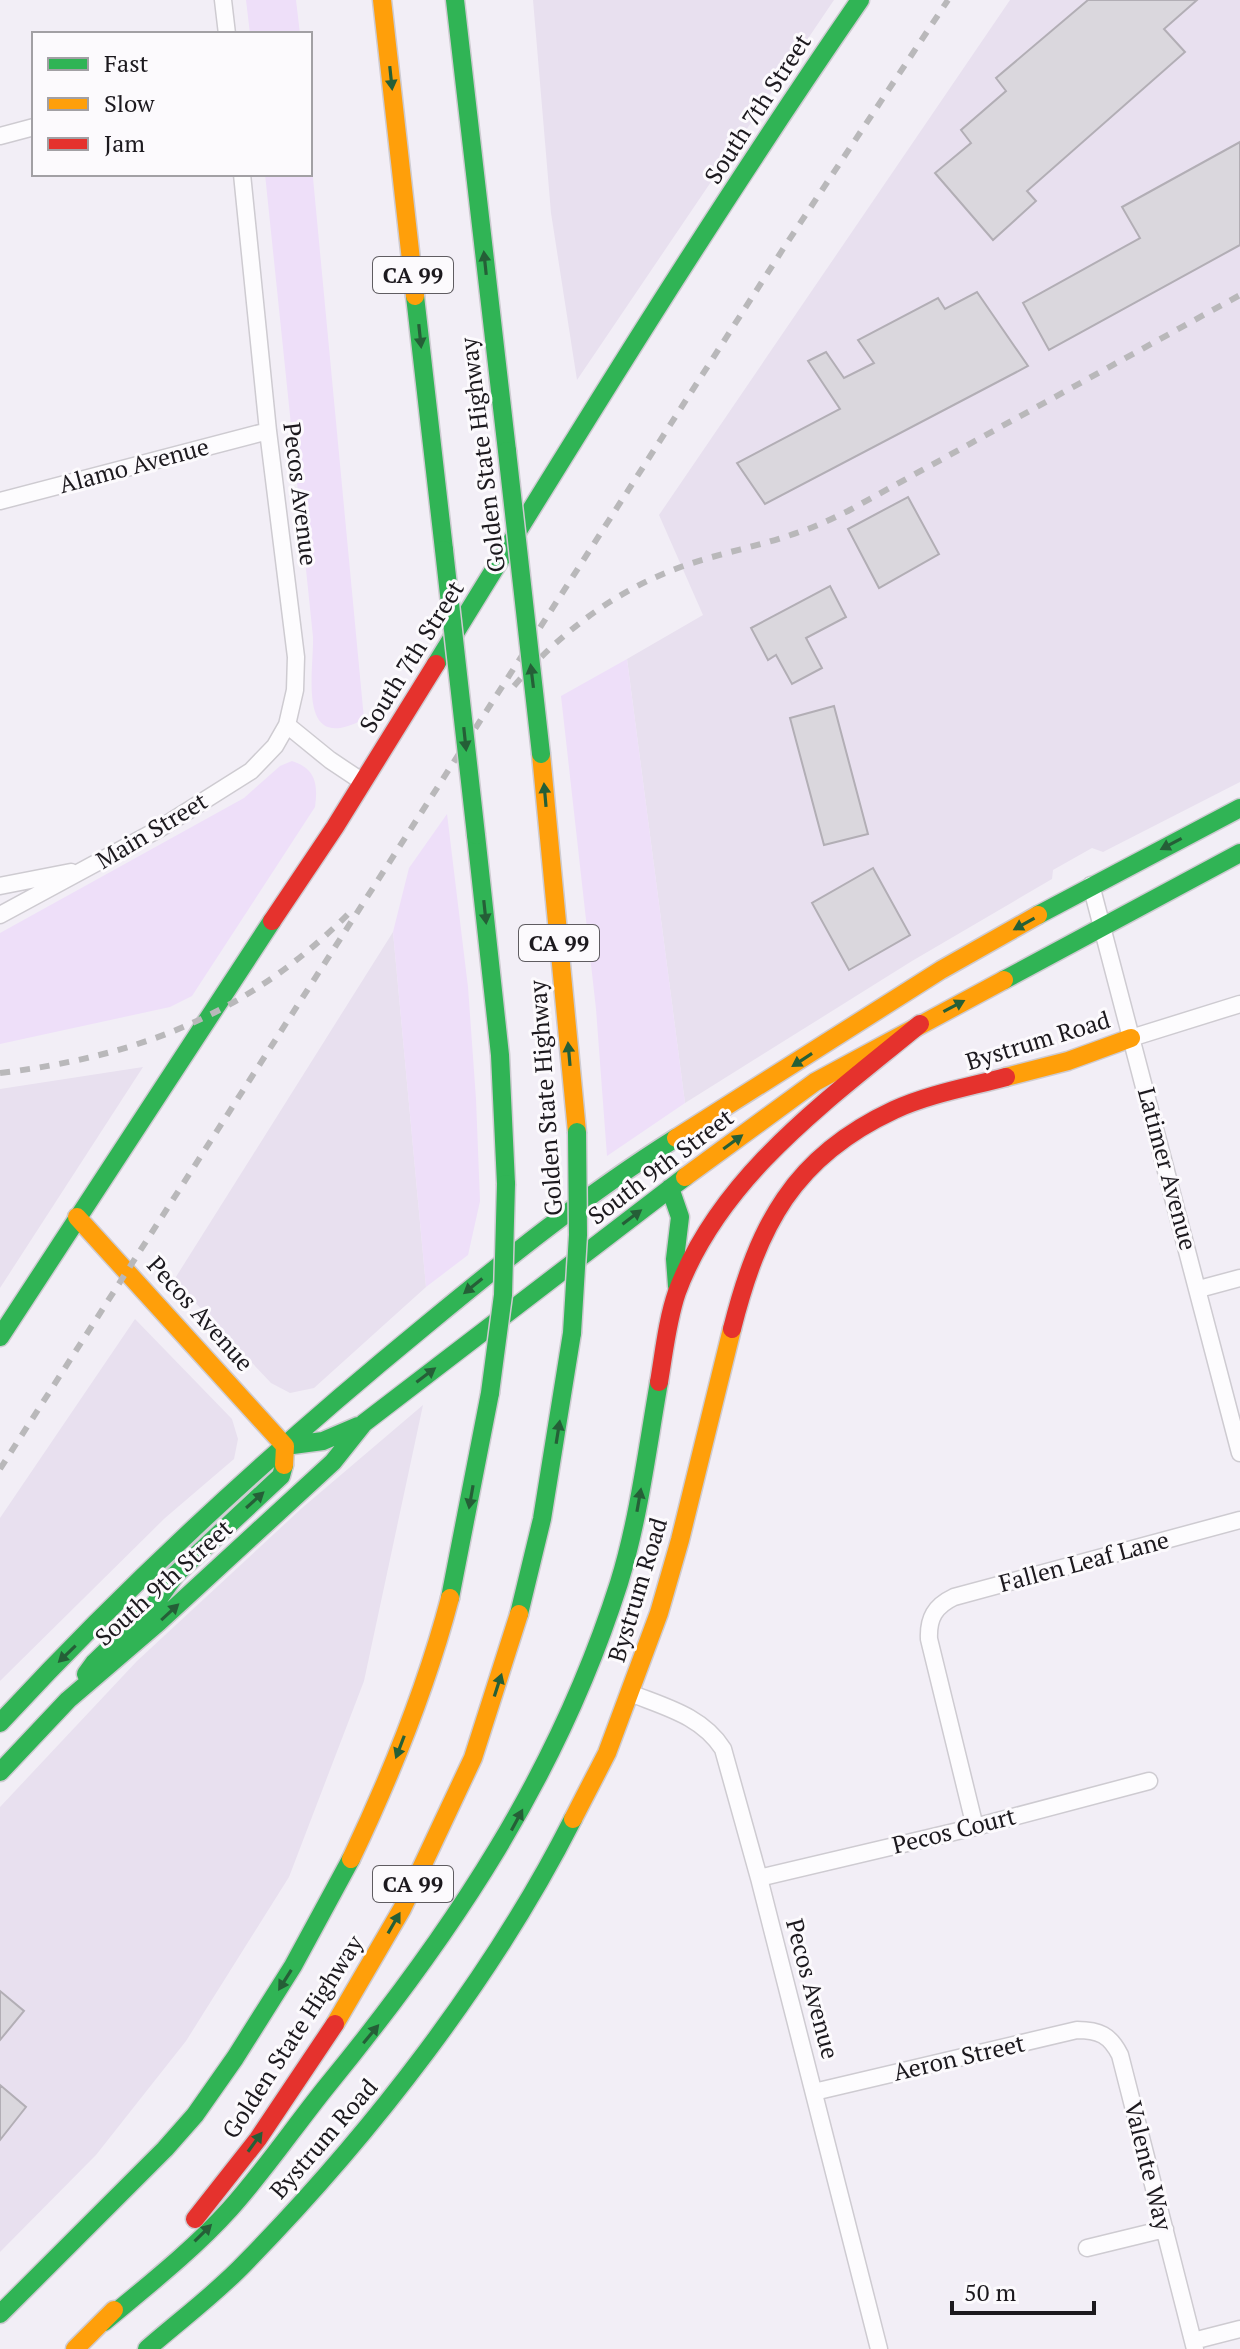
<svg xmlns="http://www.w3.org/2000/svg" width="1240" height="2349" viewBox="0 0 1240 2349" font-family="'PT Serif',serif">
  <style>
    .built { fill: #e8e0ef }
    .green { fill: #eedff9 }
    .building { fill: #dad7dd; stroke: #b2aeb5; stroke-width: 2 }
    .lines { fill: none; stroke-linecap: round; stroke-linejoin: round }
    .street-casing { stroke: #cecbd1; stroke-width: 19 }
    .fast-casing { stroke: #cecbd1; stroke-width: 21 }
    .slow-casing { stroke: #cecbd1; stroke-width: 21 }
    .jam-casing { stroke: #cecbd1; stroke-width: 21 }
    .street { stroke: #fdfcfe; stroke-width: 16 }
    .fast { stroke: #30b455; stroke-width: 18 }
    .slow { stroke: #ff9f0a; stroke-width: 18 }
    .jam { stroke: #e5322d; stroke-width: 18 }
    .rail { stroke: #b9b8ba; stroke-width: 6; stroke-dasharray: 10 10; stroke-linecap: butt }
    .fast-bridge-casing { stroke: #cecbd1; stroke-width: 21; stroke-linecap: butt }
    .fast-bridge { stroke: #30b455; stroke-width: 18 }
    .oneway { fill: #255f37 }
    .labels { text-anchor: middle; stroke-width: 6; stroke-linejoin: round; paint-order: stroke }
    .shield { fill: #fcfafd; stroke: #5f5c61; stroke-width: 2 }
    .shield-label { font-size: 22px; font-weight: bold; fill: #1c191e }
    .street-label { font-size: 24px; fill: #1c191e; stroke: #fcfafd }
  </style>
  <rect width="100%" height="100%" fill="#f2eef6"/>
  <!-- built -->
  <path class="built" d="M533,0H834L577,380L551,213Z
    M1010,0H1240V782L1103,852L1092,848L1053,870L1052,879L912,961L685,1103L627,659L703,615L659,515Z
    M393,932L426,1287L314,1388L290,1393L271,1383L174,1280Z
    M143,1067L0,1288V1089Z
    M135,1319L232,1419L238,1439L234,1459L165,1518L0,1681V1518Z
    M423,1405L364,1681L289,1877L186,2041L96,2155L0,2252V1807L137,1661L302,1508Z"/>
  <!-- green -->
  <path class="green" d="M246,0H296L300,34H250Z
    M310,146L364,719C296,756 314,673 313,637L265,174H310Z
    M627,659L685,1103L607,1156L596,1009L561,696Z
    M292,761C316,769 318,784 315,807L192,996L170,1007L0,1044V933L244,798L280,766Z
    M447,814L468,987L476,1099L480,1201L468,1255L426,1287L393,932L409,868Z"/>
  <!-- building -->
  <path class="building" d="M1088,0H1197L1164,29L1185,52L1027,191L1036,201L993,240L935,173L971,143L961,130L1006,91L996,78Z
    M1240,142V245L1049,350L1023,303L1140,238L1122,207Z
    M977,292L1028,366L765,504L737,463L840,409L808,361L826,352L844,378L874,363L858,340L938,298L945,309Z
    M908,497L939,554L879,588L848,529Z
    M830,586L846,617L806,638L822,668L792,684L776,655L768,660L751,628Z
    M834,706L868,834L824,845L790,718Z
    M873,868L910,935L849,970L812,903Z
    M0,1991L24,2011L0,2040Z
    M0,2085L26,2107L0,2140Z"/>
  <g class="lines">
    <defs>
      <path id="street" d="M223,0L227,34
        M0,136L34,127
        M242,174L268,431L296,657L295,690L287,725L330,760L363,782
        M0,501L268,431
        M1091,885L1240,1453
        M0,886L71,872
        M0,915L159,829L251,771L275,746L287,725
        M1131,1038L1240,1004
        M1199,1289L1240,1278
        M630,1693C665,1707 702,1716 723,1749L759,1878L879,2349
        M975,1827L929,1639C928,1618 935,1606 954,1597L1240,1520
        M759,1878L975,1827L1149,1781
        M814,2092L1077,2030C1099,2030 1110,2035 1120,2055L1195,2349
        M1087,2248L1165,2229
        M1193,2341L1240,2329"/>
      <path id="fast" d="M455,0L507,451
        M415,296L444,550
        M436,664C573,441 711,216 860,0
        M476,835L500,1055L506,1184
        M1038,915L1240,808
        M1004,980L1240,853
        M670,1188L680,1217L675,1259L677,1286
        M0,1337L272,921
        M285,1446L323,1441L358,1426
        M450,1598L490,1393
        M519,1614L542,1519L572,1333
        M86,1674L94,1663L155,1604L176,1574L281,1476L284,1465
        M0,1723C131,1581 275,1449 425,1326C506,1259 587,1194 676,1138
        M0,1772L68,1700L159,1622L333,1462L364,1423L685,1177
        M0,2314L165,2149L195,2115L235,2058L293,1966L351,1859
        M104,2322C147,2286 192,2251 230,2209C265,2170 294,2127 327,2086C453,1932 558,1775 619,1583C639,1518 647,1450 659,1382
        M147,2349C180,2320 217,2293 247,2261C371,2134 493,1977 573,1819"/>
      <path id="slow" d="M382,0L415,296
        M541,754L577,1132
        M1006,1077L1068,1061L1131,1038
        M676,1138L941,970L1038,915
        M685,1177L815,1082L1004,980
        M77,1217L285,1446L284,1465
        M573,1819L607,1753L659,1613L680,1540L732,1329
        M351,1859C391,1775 426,1689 450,1598
        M335,2024L402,1909L473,1758L519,1614
        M75,2349L114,2310"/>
      <path id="jam" d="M272,921L335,827L436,664
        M732,1329C758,1226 793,1157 894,1110C929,1094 969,1087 1006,1077
        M659,1382C664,1353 667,1321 677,1292C720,1176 828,1100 920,1024
        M195,2219L258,2139L335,2024"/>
    </defs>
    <!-- street casing -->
    <use href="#street" class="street-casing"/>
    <!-- fast casing -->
    <use href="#fast" class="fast-casing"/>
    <!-- slow casing -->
    <use href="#slow" class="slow-casing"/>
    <!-- jam casing -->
    <use href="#jam" class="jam-casing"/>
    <!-- street -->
    <use href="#street" class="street"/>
    <!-- fast -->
    <use href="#fast" class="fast"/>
    <!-- slow -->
    <use href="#slow" class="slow"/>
    <!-- jam -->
    <use href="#jam" class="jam"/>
    <!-- rail -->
    <path class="rail" d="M514,686C559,634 613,592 678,568C718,553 762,546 802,531C818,526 833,518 848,511L1240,295
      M0,1073C141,1056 253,1012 353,909
      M0,1469L783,249L948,0"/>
    <defs>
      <path id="fast-bridge" d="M507,451L541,754
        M444,550L476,835
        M572,1333L578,1235L577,1132
        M490,1393L503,1295L506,1184"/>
    </defs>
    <!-- fast-bridge casing -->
    <use href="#fast-bridge" class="fast-bridge-casing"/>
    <!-- fast-bridge -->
    <use href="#fast-bridge" class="fast-bridge"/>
  </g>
  <!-- one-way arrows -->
  <defs><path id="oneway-solid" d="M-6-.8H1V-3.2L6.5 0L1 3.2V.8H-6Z" transform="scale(2)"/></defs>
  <g class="oneway">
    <use href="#oneway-solid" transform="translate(391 78) rotate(84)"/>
    <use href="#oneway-solid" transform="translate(485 263) rotate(-96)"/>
    <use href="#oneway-solid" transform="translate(420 336) rotate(84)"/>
    <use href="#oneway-solid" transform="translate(532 676) rotate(-97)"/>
    <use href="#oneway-solid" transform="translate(465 739) rotate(84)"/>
    <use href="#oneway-solid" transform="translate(545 795) rotate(-95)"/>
    <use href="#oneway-solid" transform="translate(1171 844) rotate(152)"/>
    <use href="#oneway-solid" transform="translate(485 912) rotate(84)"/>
    <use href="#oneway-solid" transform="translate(1024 924) rotate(151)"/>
    <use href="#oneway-solid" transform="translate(954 1006) rotate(-28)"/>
    <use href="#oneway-solid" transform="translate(569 1054) rotate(-95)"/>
    <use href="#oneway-solid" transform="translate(802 1060) rotate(147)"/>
    <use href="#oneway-solid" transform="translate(733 1142) rotate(-36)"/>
    <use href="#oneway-solid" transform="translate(632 1217) rotate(-37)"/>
    <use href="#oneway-solid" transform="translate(473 1286) rotate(141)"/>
    <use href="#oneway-solid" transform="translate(426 1375) rotate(-37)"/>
    <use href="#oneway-solid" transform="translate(558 1432) rotate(-81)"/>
    <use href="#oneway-solid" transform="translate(471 1497) rotate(100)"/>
    <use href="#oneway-solid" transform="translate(255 1500) rotate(-42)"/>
    <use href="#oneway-solid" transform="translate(639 1500) rotate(-80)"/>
    <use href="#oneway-solid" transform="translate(170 1612) rotate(-43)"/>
    <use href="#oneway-solid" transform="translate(67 1654) rotate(136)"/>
    <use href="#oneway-solid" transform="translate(498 1685) rotate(-72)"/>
    <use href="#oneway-solid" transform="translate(400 1747) rotate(111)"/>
    <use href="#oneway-solid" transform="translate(517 1820) rotate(-62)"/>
    <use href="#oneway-solid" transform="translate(394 1923) rotate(-60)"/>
    <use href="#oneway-solid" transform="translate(285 1980) rotate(122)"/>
    <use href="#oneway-solid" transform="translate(371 2034) rotate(-50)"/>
    <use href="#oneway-solid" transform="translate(255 2142) rotate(-54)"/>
    <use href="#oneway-solid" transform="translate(203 2233) rotate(-45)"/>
  </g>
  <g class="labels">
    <!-- shield labels -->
    <g class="shield">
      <rect x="373" y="257" width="80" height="36" rx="6"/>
      <rect x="519" y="925" width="80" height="36" rx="6"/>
      <rect x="373" y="1866" width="80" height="36" rx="6"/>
    </g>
    <g class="shield-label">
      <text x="413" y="283">CA 99</text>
      <text x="559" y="951">CA 99</text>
      <text x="413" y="1892">CA 99</text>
    </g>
    <!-- street labels -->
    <g class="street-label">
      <text transform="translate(758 109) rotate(-57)" y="8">South 7th Street</text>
      <text transform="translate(483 455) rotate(-97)" y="8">Golden State Highway</text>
      <text transform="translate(134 466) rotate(-15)" y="8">Alamo Avenue</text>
      <text transform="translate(300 494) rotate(83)" y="8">Pecos Avenue</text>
      <text transform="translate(412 657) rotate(-58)" y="8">South 7th Street</text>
      <text transform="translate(152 831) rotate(-31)" y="8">Main Street</text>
      <text transform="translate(1038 1041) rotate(-17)" y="8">Bystrum Road</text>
      <text transform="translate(546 1098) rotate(-94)" y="8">Golden State Highway</text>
      <text transform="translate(661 1167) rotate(-37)" y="8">South 9th Street</text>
      <text transform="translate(1167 1169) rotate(75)" y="8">Latimer Avenue</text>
      <text transform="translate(200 1314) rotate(48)" y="8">Pecos Avenue</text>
      <text transform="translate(1084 1562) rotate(-15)" y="8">Fallen Leaf Lane</text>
      <text transform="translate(164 1583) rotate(-42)" y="8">South 9th Street</text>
      <text transform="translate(638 1590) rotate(-73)" y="8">Bystrum Road</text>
      <text transform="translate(954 1831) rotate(-14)" y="8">Pecos Court</text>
      <text transform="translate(812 1989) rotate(75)" y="8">Pecos Avenue</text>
      <text transform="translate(293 2037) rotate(-57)" y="8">Golden State Highway</text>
      <text transform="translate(959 2058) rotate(-13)" y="8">Aeron Street</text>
      <text transform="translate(324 2139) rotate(-49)" y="8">Bystrum Road</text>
      <text transform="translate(1148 2166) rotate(76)" y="8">Valente Way</text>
    </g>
  </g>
  <!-- legend -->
  <rect x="32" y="32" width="280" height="144" fill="#fcfafd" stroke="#a2a0a4" stroke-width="2"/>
  <rect x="48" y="58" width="40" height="12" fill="#30b455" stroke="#a2a0a4" stroke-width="2"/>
  <text x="104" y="72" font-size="24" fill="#1c191e">Fast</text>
  <rect x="48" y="98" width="40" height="12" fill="#ff9f0a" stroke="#a2a0a4" stroke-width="2"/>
  <text x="104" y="112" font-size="24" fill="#1c191e">Slow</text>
  <rect x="48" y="138" width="40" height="12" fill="#e5322d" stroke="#a2a0a4" stroke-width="2"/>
  <text x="104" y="152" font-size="24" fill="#1c191e">Jam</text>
  <!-- scale -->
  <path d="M952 2301v12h142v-12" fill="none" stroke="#1c191e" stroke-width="4"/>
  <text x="964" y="2301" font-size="24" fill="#1c191e" stroke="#fcfafd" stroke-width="6" paint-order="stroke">50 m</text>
</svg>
